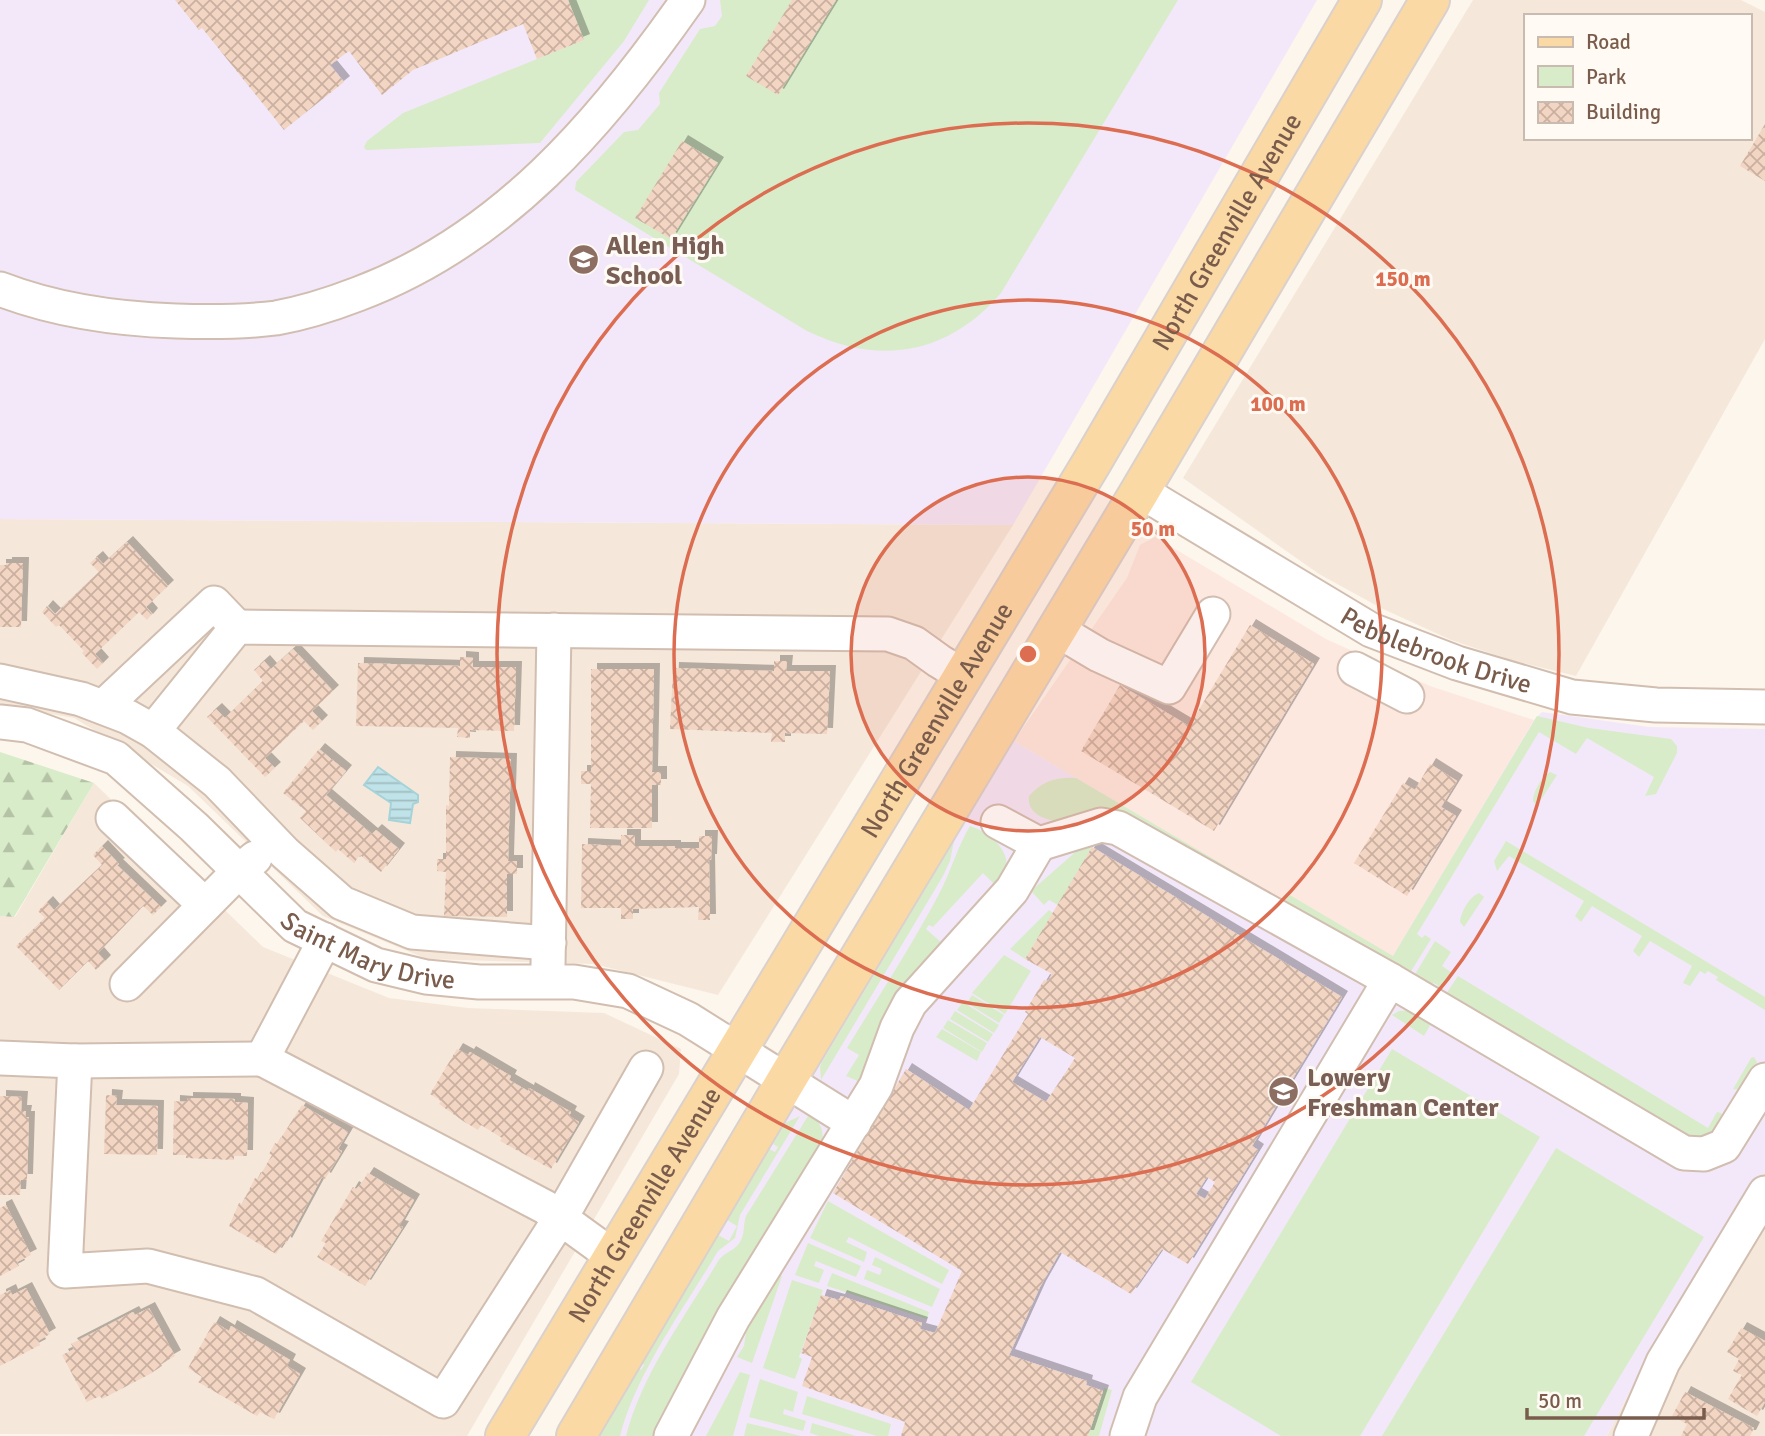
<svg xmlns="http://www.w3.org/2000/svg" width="1765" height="1436" viewBox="0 0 1765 1436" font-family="Signika,sans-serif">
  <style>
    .residential { fill: #f5e8da; fill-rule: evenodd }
    .commercial { fill: #fde8e0 }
    .education { fill: #f3e8fa }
    .green { fill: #d8ecc9 }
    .forest { fill: url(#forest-firs) }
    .water { fill: url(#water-rules); stroke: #a5d3da; stroke-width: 2 }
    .building { fill: url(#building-cross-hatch); fill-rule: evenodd; filter: url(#shadow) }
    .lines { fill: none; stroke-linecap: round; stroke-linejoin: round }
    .minor-casing { stroke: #d1beb0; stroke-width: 37 }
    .major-casing { stroke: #dad1cd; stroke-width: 42 }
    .minor { stroke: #fff; stroke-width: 33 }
    .major { stroke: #fbd9a5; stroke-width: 38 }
    .ring { fill: none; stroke: #dc6d51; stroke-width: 3.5 }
    .labels { text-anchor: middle; stroke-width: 6; stroke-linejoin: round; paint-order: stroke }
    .street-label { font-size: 26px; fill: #7a5c4d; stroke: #fffaf3 }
    .education-label { font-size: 26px; font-weight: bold; fill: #785e54; stroke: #fffaf3; text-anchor: start }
    .centre { fill: #dc6d51; stroke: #fffaf3; stroke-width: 3.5 }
    .ring-label { font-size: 21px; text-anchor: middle; font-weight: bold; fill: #dc6d51; stroke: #fffaf3; stroke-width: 6; stroke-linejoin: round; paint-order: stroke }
  </style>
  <defs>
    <pattern id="forest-firs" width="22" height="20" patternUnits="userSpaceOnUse" patternTransform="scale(1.75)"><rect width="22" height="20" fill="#d8ecc9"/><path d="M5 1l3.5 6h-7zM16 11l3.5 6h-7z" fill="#b4c2a5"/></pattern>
    <pattern id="water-rules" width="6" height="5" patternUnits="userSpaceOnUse" patternTransform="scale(1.75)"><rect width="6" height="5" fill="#bfe3e8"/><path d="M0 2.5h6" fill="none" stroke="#a0bbbe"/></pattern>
    <pattern id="building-cross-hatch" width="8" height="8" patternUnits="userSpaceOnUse" patternTransform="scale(1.75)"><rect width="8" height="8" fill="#f3d5c3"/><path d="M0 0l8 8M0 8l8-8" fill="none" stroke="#cab0a1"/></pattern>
    <filter id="shadow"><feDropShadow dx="6" dy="-6" stdDeviation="0" flood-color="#0004"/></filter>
  </defs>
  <rect width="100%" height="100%" fill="#fdf6ec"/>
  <!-- residential -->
  <path class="residential" d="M1473,0H1741L1765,12V339L1576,676L1511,660L1451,640L1381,608L1319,574L1183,478ZM1525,16H1749V138H1525Z
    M0,519L1013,525L718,995L594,964L427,959L323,916L188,786L74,718L0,705Z
    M94,783L263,947L389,998L468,1008L604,1013L681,1049L679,1074L467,1436L0,1434V916L15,917Z
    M1765,1171V1436H1607L1630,1391Z"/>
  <!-- commercial -->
  <path class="commercial" d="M1155,537L1326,639L1430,686L1534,720L1393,957L1284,902L1014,741L1127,578L1140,545Z"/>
  <!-- education -->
  <path class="education" d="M0,0H1317L1013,525L0,519Z
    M1542,712L1649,727L1765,729V1171L1630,1391L1607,1436H595L1014,741L1283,901L1393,956L1534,720Z"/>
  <!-- green -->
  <path class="green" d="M568,0H649L624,41L540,143L366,150L364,147L367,141L403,113L584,40Z
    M720,0H1178L1001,293C948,355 879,366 807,331L575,190L576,182L624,132L638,130L660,104L659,93L700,29L715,26L722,16Z
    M1537,716L1589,728L1671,739L1677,746V753L1656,794L1645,796L1654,777L1587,738L1576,754L1539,732L1417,934L1422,938L1425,935L1431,939L1410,973L1299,919L1058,822C1044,819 1027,814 1029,796C1043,781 1055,777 1076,778L1283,900L1288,894L1393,956Z
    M1550,772L1557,775L1537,806L1533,801C1533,792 1542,776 1550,772Z
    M970,826C987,831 1013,851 1005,871C1004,876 999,881 996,886L983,873L933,927L929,925L926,929L942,943L860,1082L846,1076L859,1055L847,1048C878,997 911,947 939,894C951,872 957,847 970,826Z
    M954,841L950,861L943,876L821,1080L820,1067L822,1062Z
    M1506,841L1765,997V1010L1716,980L1718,977L1708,971L1705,974L1700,971L1690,986L1683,983L1692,966L1650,941L1639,957L1633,951L1642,936L1592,906L1581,922L1575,916L1584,901L1509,856L1497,871L1494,861Z
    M1090,845L1092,847L1058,905L1049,900L1044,905L1031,891L1080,848Z
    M1479,893L1484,897L1464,927L1460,922C1461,912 1469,897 1479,893Z
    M1049,910L1053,913L1025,959L1010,949Z
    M1435,941L1451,952L1442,966L1452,973L1440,992L1436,989L1438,985L1433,983L1431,986L1414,976Z
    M1004,955L1031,971L1005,1014L972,993Z
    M1458,976L1708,1128L1717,1112L1721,1113L1724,1118C1714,1137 1705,1138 1686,1138L1446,994Z
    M972,995L1004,1015L999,1023L967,1003Z
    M963,1002L999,1025L994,1033L957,1010Z
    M1413,1010L1433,1020L1424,1036L1392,1015L1399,1011Z
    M955,1011L993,1034L988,1042L950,1019Z
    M948,1020L987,1043L982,1052L943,1028Z
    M942,1029L981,1052L977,1061L936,1037Z
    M1392,1049L1540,1137L1360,1436H1281L1191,1382Z
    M1754,1057L1757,1062L1756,1068L1740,1090L1733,1089L1751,1058Z
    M800,1116L740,1215L735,1238L718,1251C685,1307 636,1373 620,1436H596L637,1368L641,1370L644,1365L642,1363L650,1349L648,1348L718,1235L729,1241L737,1226L727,1220L769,1149L775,1152L778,1147L773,1144L785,1123Z
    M808,1116C821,1120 824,1131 822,1143L754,1257L751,1255L748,1260L751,1262L703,1341L653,1436H626C642,1374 684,1318 717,1263C724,1251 734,1252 740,1242C745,1234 743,1225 746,1216Z
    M1556,1148L1704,1237L1584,1436H1382Z
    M828,1201L949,1270L942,1284L849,1237L846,1242L867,1252L864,1262L810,1238Z
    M808,1243L861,1266L856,1277L816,1261L814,1266L824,1270L819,1283L795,1275Z
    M875,1257L940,1289L932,1307L864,1279L867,1270L880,1275L882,1269L872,1265Z
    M832,1273L929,1312L927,1319L827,1286Z
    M775,1274L782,1276L752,1363L737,1357L744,1346L748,1318Z
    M792,1280L823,1290L799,1357L802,1359L795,1379L763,1368Z
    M740,1372L750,1375L733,1436H706Z
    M760,1379L798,1392L793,1412L784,1409L783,1414L806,1421L803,1431L749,1417Z
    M1104,1388L1112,1390L1099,1436H1088Z
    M807,1396L891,1424L888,1436H877L802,1414Z
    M747,1423L801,1436H744Z
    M812,1423L856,1436H819L810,1433Z"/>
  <!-- forest -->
  <path class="forest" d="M0,752L94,783L14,917L0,916Z"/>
  <!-- water -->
  <path class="water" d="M378,767L418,795V802L413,804L410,823L389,820L391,803L364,785Z"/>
  <!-- building -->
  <path class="building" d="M175,0H568L584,40L537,59L523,24L413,70L382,95L349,51L330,65L344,82L284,130L202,28L199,30Z
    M792,0H836L778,95L746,76Z
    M1765,124V181L1740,166Z
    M682,141L718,163L671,239L635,218Z
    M127,542L168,586L146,607L152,614L147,620L139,612L95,654L103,663L97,669L82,653L84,651L59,625L56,627L42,612L47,606L55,614L99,572L90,563L97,557L103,564Z
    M6,563H23L21,627H0V565H6Z
    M1250,625L1314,664L1214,831L1081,751L1120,685L1189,726Z
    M293,649L333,691L312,711L322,721L313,730L304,721L265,758L275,768L265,777L207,717L216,709L225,718L263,681L254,670L264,661L271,669Z
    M460,657L473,658V667H516L514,731L470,730V738L457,737L458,728L356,726L358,663L460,666Z
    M774,661H787L786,671H830L827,734L785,733V742H771L772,733L670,729L673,668L774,671Z
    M591,669H654L652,772H661V785H652V828H590L591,784H581V771H591Z
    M319,749L346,771L326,795L372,834L376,830L399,849L381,872L360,855L354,863L338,849L336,852L300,818L306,811L283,793Z
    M450,757L511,759L508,861H517V874H507V917L444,916L446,872L437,871V859H446V805L449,806Z
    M1430,764L1457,781L1441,807L1456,816L1407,896L1354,863L1403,783L1415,790Z
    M621,835H635V846H675V848H699V836H712L711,860H709L710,920H698L699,907L633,909V919H621V908H581L582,844L621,846Z
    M102,846L119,864L117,865L161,907L153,915L143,906L98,953L105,961L96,970L88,961L59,990L16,946L45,918L38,911L47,902L54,910L102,865L93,855Z
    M1092,847L1342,997L1252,1146L1258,1150L1188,1264L1162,1249L1131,1294L1060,1252L1040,1287L1009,1355L1087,1381L1086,1385L1103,1391L1088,1436H901L905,1422L802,1386L812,1357L801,1353L821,1295L839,1300L841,1296L922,1323L920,1329L935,1333L962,1271L833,1193L906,1069L969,1110L1028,1014L1025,1012L1044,980L1048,981L1052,974L1025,959ZM1040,1037L1075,1058L1046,1102L1012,1082ZM1207,1177L1215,1182L1205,1199L1196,1194Z
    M457,1049L468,1055L470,1052L511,1076L509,1080L528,1091L529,1088L571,1112L569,1116L579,1122L551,1169L500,1141L502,1138L481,1125L478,1130L463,1121L439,1104L441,1101L430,1094Z
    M106,1095L117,1096L116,1105L158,1106L157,1155L104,1154Z
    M0,1096L22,1097L21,1111H26L25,1117H29L27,1180H21L20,1195H0Z
    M187,1098L235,1099V1102L248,1103L247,1156H234V1160L186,1158V1155H173L174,1101L187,1102Z
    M302,1105L348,1132L338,1149L342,1151L325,1179L322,1177L286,1244L284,1242L276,1254L229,1226L239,1203L242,1204L255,1178L258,1179L272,1155L269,1154L275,1143L277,1144Z
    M368,1173L414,1200L399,1226L403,1227L365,1286L317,1257L326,1243L321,1241L353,1187L356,1189L360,1185Z
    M6,1205L31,1255L17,1262L19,1266L0,1276V1208Z
    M26,1288L50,1334L38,1341L40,1345L0,1366V1295L10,1290L12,1295Z
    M149,1308L175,1356L161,1364L162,1366L150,1374L102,1399L100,1396L87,1402L62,1355L74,1349L71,1344L133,1312L135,1315Z
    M214,1322L229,1331L231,1326L290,1360L287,1366L300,1374L274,1419L260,1412L257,1416L198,1382L202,1377L188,1368Z
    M1741,1328L1765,1341V1402L1757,1416L1728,1399L1742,1375L1733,1371L1739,1359L1727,1352Z
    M1685,1392L1754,1428L1750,1436H1681L1687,1424L1672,1416Z"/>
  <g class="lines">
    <defs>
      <g id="minor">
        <path d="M0,289C57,311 116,319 176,321C209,322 244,322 276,318C304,313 332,304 358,294C502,240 602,123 688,0"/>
        <path id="s1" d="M1140,491L1371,630L1457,663L1572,697L1656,705L1765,707"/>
        <path d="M1057,630L1099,655L1169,687L1213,614"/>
        <path d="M1355,669L1407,696"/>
        <path d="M0,681L81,699L128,717L153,731L217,782L285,853L342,903L412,932L549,943"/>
        <path d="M103,707L214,603L237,627"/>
        <path id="s2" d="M0,722L27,725L116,758L194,827L295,926L376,965L426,977L479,982H574L628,991L688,1019L854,1123"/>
        <path d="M153,731L237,627L888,634L914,643L939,661L962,675"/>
        <path d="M113,818L205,905"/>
        <path d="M998,822L1039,844L1101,825L1118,828L1390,980L1140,1397L1127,1436"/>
        <path d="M325,940L262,1059L545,1207L614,1257"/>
        <path d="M548,965L554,630"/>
        <path d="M1390,980L1684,1153L1704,1154L1724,1146L1765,1080"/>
        <path d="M127,984L239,871L255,858"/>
        <path d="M0,1058L75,1061L262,1059"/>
        <path d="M75,1061L65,1271L148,1266L256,1294L443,1401L561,1217L646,1068"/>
        <path d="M671,1436L733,1318L876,1086L897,1028L910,1003L1012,890L1039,844"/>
        <path d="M1631,1436L1663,1362L1765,1193"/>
      </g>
      <g id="major">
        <path id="s3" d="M505,1436L1092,462L1362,0"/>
        <path d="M576,1436L787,1079L1140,491L1430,0"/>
      </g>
    </defs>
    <!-- minor casing -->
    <use href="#minor" class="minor-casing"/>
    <!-- major casing -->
    <use href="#major" class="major-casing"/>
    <!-- minor -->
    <use href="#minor" class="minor"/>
    <!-- major -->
    <use href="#major" class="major"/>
  </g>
  <!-- distance rings -->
  <circle cx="1028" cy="654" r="177" fill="#dc6d51" fill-opacity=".12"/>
  <g class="ring">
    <circle cx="1028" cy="654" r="177"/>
    <circle cx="1028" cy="654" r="354"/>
    <circle cx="1028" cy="654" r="531"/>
  </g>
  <!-- icons -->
  <defs>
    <symbol id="school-disc" viewBox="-11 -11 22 22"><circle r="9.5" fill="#8d6e63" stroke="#fffaf3"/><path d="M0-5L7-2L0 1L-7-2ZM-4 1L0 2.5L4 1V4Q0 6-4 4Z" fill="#fff"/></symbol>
  </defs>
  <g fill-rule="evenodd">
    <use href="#school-disc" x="566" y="242" width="35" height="35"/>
    <use href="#school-disc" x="1266" y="1074" width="35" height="35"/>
  </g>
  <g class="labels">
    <!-- street labels -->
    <g class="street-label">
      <text dy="9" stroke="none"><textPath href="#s3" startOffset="1404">North Greenville Avenue</textPath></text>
      <text dy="9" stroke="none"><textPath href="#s1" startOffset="338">Pebblebrook Drive</textPath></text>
      <text dy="9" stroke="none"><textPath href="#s3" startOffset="836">North Greenville Avenue</textPath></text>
      <text dy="9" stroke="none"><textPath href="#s2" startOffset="446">Saint Mary Drive</textPath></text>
      <text dy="9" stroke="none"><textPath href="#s3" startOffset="270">North Greenville Avenue</textPath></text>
    </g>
    <!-- education labels -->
    <g class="education-label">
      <text x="606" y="254">Allen High<tspan x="606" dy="30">School</tspan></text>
      <text x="1307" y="1086">Lowery<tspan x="1307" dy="30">Freshman Center</tspan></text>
    </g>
  </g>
  <circle cx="1028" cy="654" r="10" class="centre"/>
  <g class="ring-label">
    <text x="1403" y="286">150 m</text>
    <text x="1278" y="411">100 m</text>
    <text x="1153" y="536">50 m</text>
  </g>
  <!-- legend -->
  <rect x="1524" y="14" width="228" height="126" fill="#fffaf3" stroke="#cabbb1" stroke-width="2"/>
  <rect x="1538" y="37" width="35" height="10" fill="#fbd9a5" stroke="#cabbb1" stroke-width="2"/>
  <text x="1586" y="49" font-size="21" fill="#7a5c4d">Road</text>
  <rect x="1538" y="66" width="35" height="21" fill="#d8ecc9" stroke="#cabbb1" stroke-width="2"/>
  <text x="1586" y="84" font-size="21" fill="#7a5c4d">Park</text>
  <rect x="1538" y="102" width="35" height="21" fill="url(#building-cross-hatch)" stroke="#cabbb1" stroke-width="2"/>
  <text x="1586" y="119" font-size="21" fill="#7a5c4d">Building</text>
  <!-- scale -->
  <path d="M1527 1408v10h177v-10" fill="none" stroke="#7a5c4d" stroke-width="3.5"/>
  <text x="1538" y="1408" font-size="21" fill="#7a5c4d" stroke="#fffaf3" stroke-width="5" paint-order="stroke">50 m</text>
</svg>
